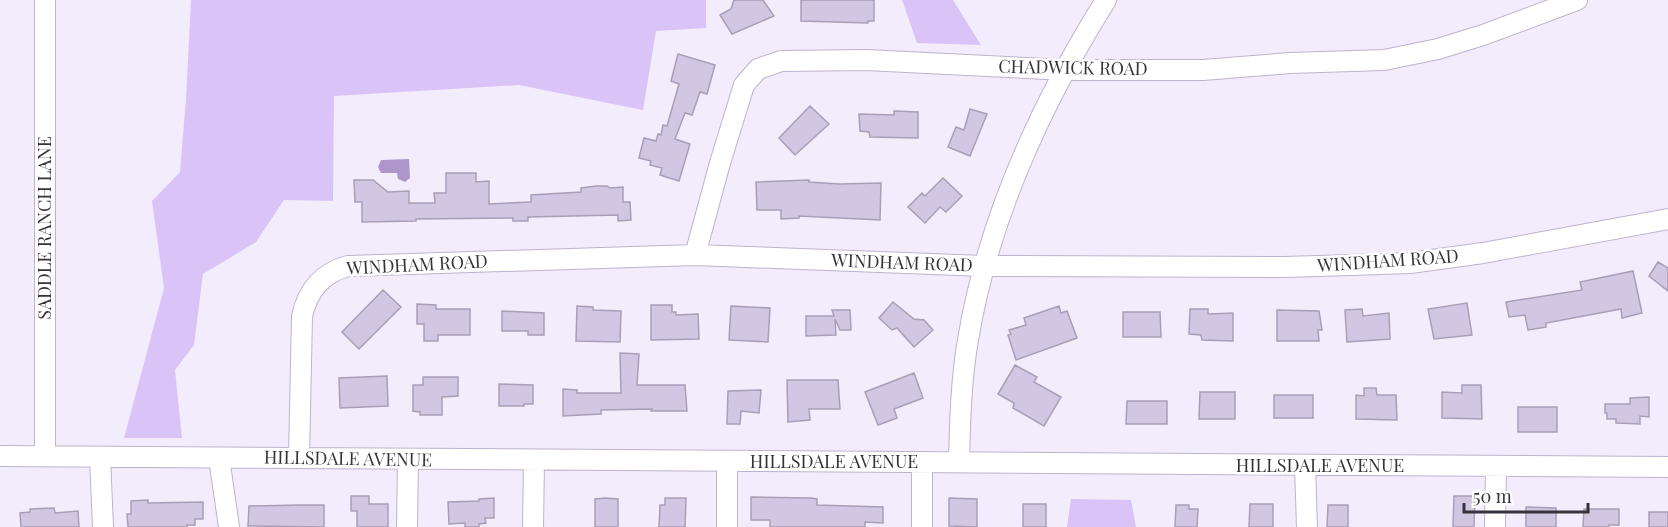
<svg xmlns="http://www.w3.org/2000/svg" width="1668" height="527" viewBox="0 0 1668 527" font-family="'Playfair Display',serif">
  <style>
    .green { fill: #dac3f7 }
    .water { fill: #ae96cb }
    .building { fill: #d2c7e2; stroke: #a99eb8; stroke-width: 1.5 }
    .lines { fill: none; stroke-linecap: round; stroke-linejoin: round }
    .minor-casing { stroke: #beb3cd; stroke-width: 22 }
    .minor { stroke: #fff; stroke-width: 20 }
    .labels { text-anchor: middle; stroke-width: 5; stroke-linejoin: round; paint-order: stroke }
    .street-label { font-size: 18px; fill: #36323c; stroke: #fff }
  </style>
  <rect width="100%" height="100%" fill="#f3ecfc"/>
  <!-- green -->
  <path class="green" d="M191,0H706V28L656,31L643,110L519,85L334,96L333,201L284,200L256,242L203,274L194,345L175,370L182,438H124L164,288L152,201L180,172L186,99Z
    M902,0H953L981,45L917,43Z
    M1071,499L1131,500L1136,527H1067Z"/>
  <!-- water -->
  <path class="water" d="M409,159L410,178L405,182L398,179L397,173H381L378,167L381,160Z"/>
  <!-- building -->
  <path class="building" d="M734,0H763L774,16L732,34L720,15L731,9Z
    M801,0H874V21H868V23L801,21Z
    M678,54L715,65L707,94L700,92L692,115L685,113L675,139L690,144L679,181L660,175L662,168L650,165L651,161L639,158L644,138L656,141L658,134L661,135L663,125L667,126L679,84L671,81Z
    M810,106L829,124L795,155L779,138Z
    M970,109L987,114L970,156L948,147L956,127L964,130Z
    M894,111L918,112V138L870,137L869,132L860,131L859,114L894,115Z
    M446,173H476V182L489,181V204L531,202V195L581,192V188L596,186H607L610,188L623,187V202H630L631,220L618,221V215L528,217V221H513V218L416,219V221L362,222V202H355L354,180H373L388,192L409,191V203H435L434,193H446Z
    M943,178L962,196L946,212L940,207L925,223L908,207L922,193L925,196Z
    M809,180V182L839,184L881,183L880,220L799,216V218L781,219V210H757L756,182Z
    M1658,262L1668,268V291L1649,276Z
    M1633,271L1642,313L1622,318L1621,309L1546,323V327L1528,330L1525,315L1509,317L1506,302L1582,290L1580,282Z
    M383,290L401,307L359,349L342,332Z
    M893,302L914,319L924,320L933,330L914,347L897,328L892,330L879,318Z
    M1467,303L1472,335L1434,339L1428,309Z
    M417,304L436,305V309H470V335H438V341H424V324H417Z
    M651,305H672V312H676V315L698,314L699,339L651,340Z
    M577,306L593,307V310L621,311L620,342L576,341Z
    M731,306L770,308L768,342L729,340Z
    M1059,306L1061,313L1067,311L1077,338L1016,360L1008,335L1011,334L1009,330L1026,325L1024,318Z
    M1190,309H1208V314L1233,313V341L1202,340L1201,335L1189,334Z
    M1362,309L1363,316L1389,313L1390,339L1347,342L1345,310Z
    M832,310H850L851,330H840L835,319L836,335L806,336V316H834Z
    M1277,310L1319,311L1322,330H1318L1319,341H1277Z
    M502,311L544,313V335H528V331H502Z
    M1123,312H1160L1161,337H1123Z
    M620,353L639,354L637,385H685L687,411H651L652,409L601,410V414L563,416V389L577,390V393H621Z
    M1015,365L1037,377L1034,382L1061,397L1044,426L1013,408L1014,403L998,394Z
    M914,373L923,398L894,409L897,418L878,425L865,392Z
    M387,376L388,406L340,408L339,378Z
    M423,377H458V396L442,397V415H420V412L413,411V385H423Z
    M787,380H838L840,409H809L810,420L788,422Z
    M499,384L533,385V404H524V406H499Z
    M1462,385H1481L1482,419L1442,418V392L1462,393Z
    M1364,388H1376L1377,395H1396L1397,420L1356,419V395L1364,396Z
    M761,390L759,413L741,411L740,424H727L728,391Z
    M1200,392H1235V419H1199Z
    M1274,395H1313V418H1274Z
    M1649,397V417L1640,416V424L1616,423V419H1607V413H1605V404H1630V398Z
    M1127,401H1167V424H1126Z
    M1518,407H1557V432H1518Z
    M351,496H369V504H388V527H357V511H351Z
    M1454,496H1475L1474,527H1453Z
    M751,497L811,498L817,499V505L883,507V523L865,522V527H770V520H751Z
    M494,498V518H485L486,523L479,524V527H465V523L449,524L448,502L479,501V499Z
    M605,498L618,499V527H595V499Z
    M665,498H686L685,527H659L660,505H665Z
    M949,498L977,499V527L949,526Z
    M148,500V503L203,502V519H195V525H187V527H128L127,514H131V501Z
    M1023,504H1046V527H1023Z
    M1250,504H1273V527H1249Z
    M299,505H324V527L248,526L249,506Z
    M1176,505H1189V509H1198L1197,527H1175Z
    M1328,505H1348V527H1327Z
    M1526,507L1556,508V527H1526Z
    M54,508L55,513L78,511L79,527H21L20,513L30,512V509Z
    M1584,509H1619V525H1609V527H1583Z
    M1649,512H1668V527H1649Z"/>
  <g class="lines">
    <defs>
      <path id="minor" d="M695,255L720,163L744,85L758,69L781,61L866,60L1066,70H1203L1290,63L1384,60L1438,49L1483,35L1577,0
        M0,456L1668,467
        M45,456V0
        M100,457L103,527
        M219,458L229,527
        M299,458L302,316C308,290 322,273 348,266L695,255L984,266L1284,267L1351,265L1410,263L1483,253L1668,219
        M959,462C960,421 961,380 968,340C988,218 1041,104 1106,0
        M1305,466L1307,527
        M407,527L408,460
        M533,527L534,461
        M727,527V462
        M922,527V462
        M1495,527L1496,467"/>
    </defs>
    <!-- minor casing -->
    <use href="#minor" class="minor-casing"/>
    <!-- minor -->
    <use href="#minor" class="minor"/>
  </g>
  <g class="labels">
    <!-- street labels -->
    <g class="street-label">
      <text transform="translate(1073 68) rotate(1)" y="6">CHADWICK ROAD</text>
      <text transform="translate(45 228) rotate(-90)" y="6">SADDLE RANCH LANE</text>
      <text transform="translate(1388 261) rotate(-4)" y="6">WINDHAM ROAD</text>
      <text transform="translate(902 263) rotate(2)" y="6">WINDHAM ROAD</text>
      <text transform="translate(417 265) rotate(-3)" y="6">WINDHAM ROAD</text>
      <text transform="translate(348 459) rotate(1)" y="6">HILLSDALE AVENUE</text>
      <text x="834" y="468">HILLSDALE AVENUE</text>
      <text x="1320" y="472">HILLSDALE AVENUE</text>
    </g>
  </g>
  <!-- scale -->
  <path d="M1464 503v9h124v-9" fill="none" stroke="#36323c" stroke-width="3"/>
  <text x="1473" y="503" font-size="18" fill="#36323c" stroke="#ffffff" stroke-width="4.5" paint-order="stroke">50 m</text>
</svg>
